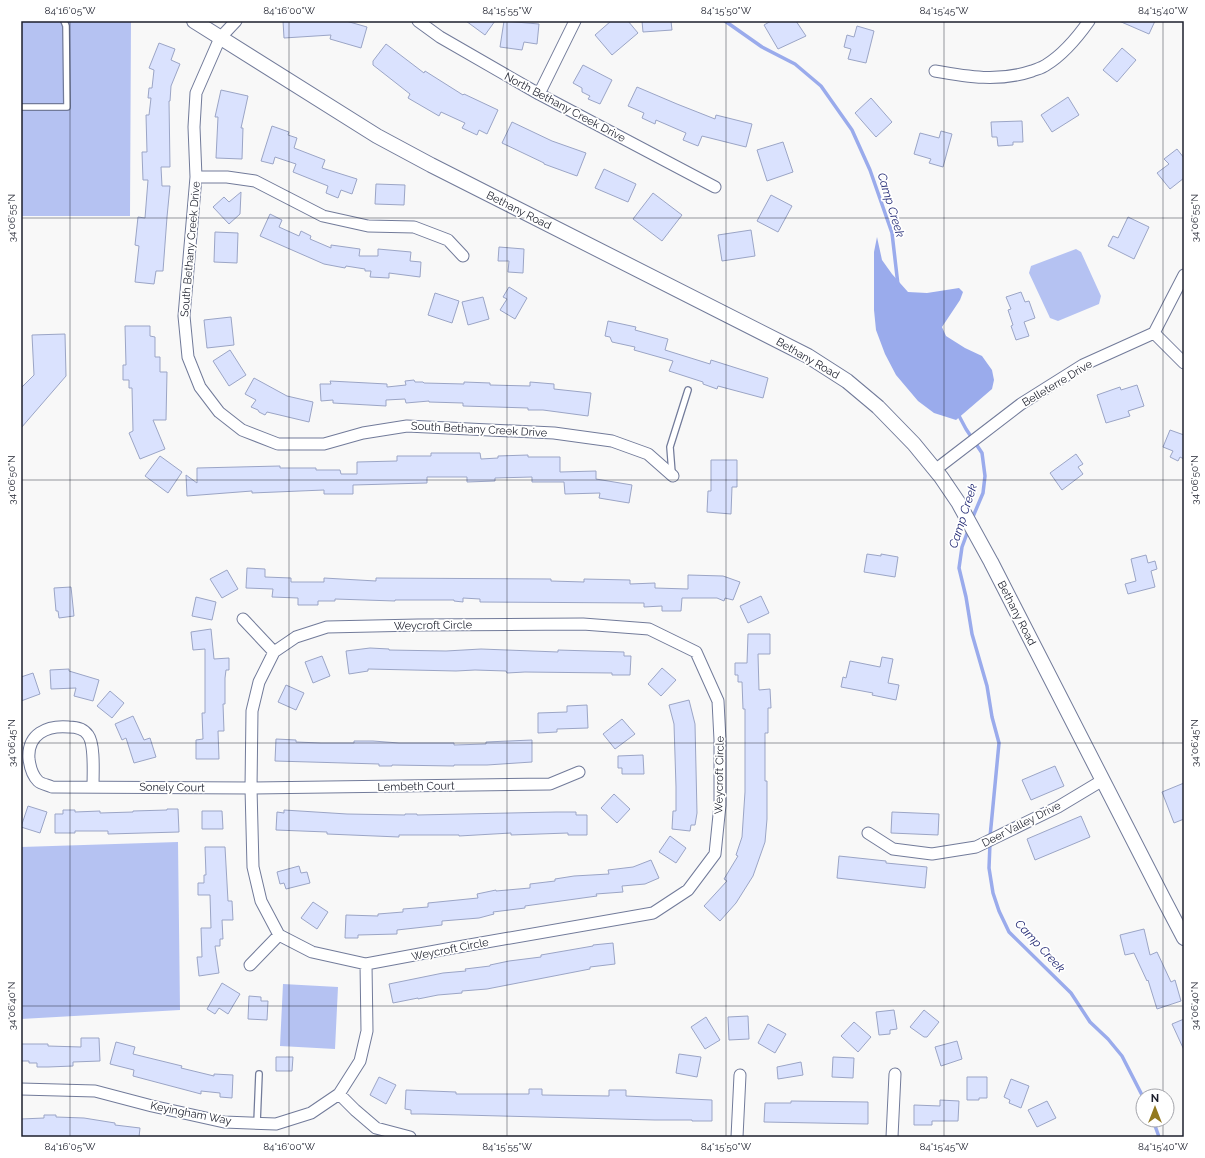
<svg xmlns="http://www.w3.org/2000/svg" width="1205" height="1158" viewBox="0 0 1205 1158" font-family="Raleway,sans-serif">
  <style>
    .green { fill: #b5c2f2 }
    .water { fill: #9aabec }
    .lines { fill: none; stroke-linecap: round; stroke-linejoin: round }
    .stream { stroke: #9aabec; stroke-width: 3.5 }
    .building { fill: #dae2fe; stroke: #9ba5c6 }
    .service-casing { stroke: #727b9a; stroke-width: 8 }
    .minor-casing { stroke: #727b9a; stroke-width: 13 }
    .tertiary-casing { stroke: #727b9a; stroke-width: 16 }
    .service { stroke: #fff; stroke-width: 5.5 }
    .minor { stroke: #fff; stroke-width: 11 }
    .tertiary { stroke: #fff; stroke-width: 14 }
    .ticks { fill: none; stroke: #1c1f2c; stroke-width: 1; stroke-opacity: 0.45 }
    .labels { text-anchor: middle; stroke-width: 3.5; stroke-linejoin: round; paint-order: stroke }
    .street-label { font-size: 11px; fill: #1c1f2c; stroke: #fff }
    .water-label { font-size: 12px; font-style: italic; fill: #222974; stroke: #fff }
    .neatline { fill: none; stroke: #1c1f2c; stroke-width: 1.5 }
    .ticks-label { font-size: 10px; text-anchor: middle; fill: #1c1f2c }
  </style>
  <rect width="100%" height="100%" fill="#f8f8f8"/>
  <!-- green -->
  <path class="green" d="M21,21H131L130,216H21Z
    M1076,249L1081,252L1101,296L1099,304L1058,321L1050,318L1029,273L1031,266Z
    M178,842L180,1010L21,1019V847Z
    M283,984L338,987L335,1049L280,1046Z"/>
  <!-- water -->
  <path class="water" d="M877,237L882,260L892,274L908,292L927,293L959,288L963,292L960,300L942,327L946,336L965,348L982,356L992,370L994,380L992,389L956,420L934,413L918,401L896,375L885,354L876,330L874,310V252Z"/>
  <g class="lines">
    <!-- stream -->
    <path class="stream" d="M725,21L762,47L795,64L821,86L852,130L870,170L892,233L898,285
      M958,414L966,429L982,453L985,476L983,493L972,519
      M969,528L962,547L959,568L966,597L972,634L987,686L992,717L999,743L990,837
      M990,843L989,868L993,893L999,911L1009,932L1071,993L1090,1022L1108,1039L1122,1056L1143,1097
      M1153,1120L1159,1137"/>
  </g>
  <!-- building -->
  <path class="building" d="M283,21H346L367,27L361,48L330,39L331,35L284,38Z
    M466,21H495L485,35Z
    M504,21L539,24L537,44L524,42L522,50L500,47Z
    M611,21H628L638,33L612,55L595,35Z
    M642,21H671L672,30L643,32Z
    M771,21H796L806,36L778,49L764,25Z
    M1119,21H1155L1149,34Z
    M857,26L874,31L866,63L848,59L851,49L844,47L847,35L854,37Z
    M159,43L175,49L171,60L180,64L171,86L170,101H169L170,167H161L162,186H170L167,217L163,271H156L154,284L135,282L139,246L135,245L138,217L145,218L148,180H143L142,152H147L146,115H149L151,98H148L149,88H152L154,70L149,68Z
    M386,44L424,73L425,71L463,95L464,94L498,110L487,134L479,130L477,135L462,128L465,123L441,112L439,116L408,98L410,94L373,65V61Z
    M1122,48L1136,60L1117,82L1103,70Z
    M583,65L612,80L600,104L588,99L590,96L582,92V88L573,83Z
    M637,87L677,104L715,119L716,115L752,124L746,147L702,136L698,146L683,140L686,133L656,120L655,124L642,118L644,113L628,106Z
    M221,90L248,96L241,128H243L242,159L216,158L218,117H215Z
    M1068,97L1079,115L1052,132L1041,115Z
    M871,98L892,122L876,137L855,113Z
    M1022,121L1023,142H1013V145L998,146L997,137H992L991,122Z
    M512,122L552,141L586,153L577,176L544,164V163L502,143Z
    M272,126L289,132L288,135L297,138L294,148L325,160L322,168L357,179L352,194L341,190L338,198L326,193L328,186L293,172L296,164L275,157L273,164L261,161Z
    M941,131L952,134L943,167L929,163L931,159L914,154L920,133L939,138Z
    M783,142L793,172L767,181L757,150Z
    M1177,149L1184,158V178L1170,189L1157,173L1169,164L1164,159Z
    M604,169L636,184L628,202L595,188Z
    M376,184L405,185L404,205L375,204Z
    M241,192L240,214L229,224L213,207L224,197L229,202Z
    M653,193L682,215L662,241L633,219Z
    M771,195L792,206L778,232L757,221Z
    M270,214L282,220L279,227L299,236L301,231L311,236L310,239L331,248V245L360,249L359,256H378V249L411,252L410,261L421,262L420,277L389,273V278L370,277L371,271H365V269L346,266L345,268L324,264L260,236Z
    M1128,217L1149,227L1134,259L1108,246L1113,236L1118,238Z
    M751,230L755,256L722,261L718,235Z
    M215,232L238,233L237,263L214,262Z
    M499,247L524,249L523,273L508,272L509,261H498Z
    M509,287L527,298L515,319L500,310L507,299L503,297Z
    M1021,292L1025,302L1029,301L1035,318L1024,322L1029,336L1016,340L1011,326L1013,325L1008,310L1011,309L1006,297Z
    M435,293L459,301L452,323L428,315Z
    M483,297L489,319L468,325L462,302Z
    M231,317L234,345L207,348L204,320Z
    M608,321L636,327L635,330L668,339L665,350L710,364L711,360L768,378L763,398L718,386L717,389L703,384V382L669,371L673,361L634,350L635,347L612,342L610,337L605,336Z
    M125,326H150V336L155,337V357H160V372H167L166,420H153L165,449L140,459L129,433L133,431L132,388H129V380H123V365H126Z
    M65,334L66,376L21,428V388L34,375L32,335Z
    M230,350L246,375L229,386L213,361Z
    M254,378L287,396L313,402L309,422L267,412L265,415L259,412L258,410L251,407L256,400L245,394Z
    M414,380L415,382H423L424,383L464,384V382L490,383V385L530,386V382L554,384V389L591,393L588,416L543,410H528V408L463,406V403L429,402V401L406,403L405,399L386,400V406L333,403V400L321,401L320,384H331L330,381L387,384V387L406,385L405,381Z
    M1137,385L1144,406L1128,411L1130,416L1106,423L1097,395L1120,387L1121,390Z
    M1170,430L1184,435V459L1180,457L1178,461L1170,457L1173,451L1163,447Z
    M431,453H480L481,459L498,458V456L528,455V457H560V472L596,471V479L632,485L629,503L599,498L600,493L565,494L564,482H532V477L495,478V481L467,482V477H427V483L353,485V494H324V490L252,493V491L187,496L186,475L197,483V468L280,466V468H316V470H340L341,474H357V462L397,461V456H431Z
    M1076,454L1083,464L1078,467L1083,474L1062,490L1050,473Z
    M160,456L182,472L168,493L145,476Z
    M711,460H737V487H732L731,514L707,512L708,491H711Z
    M867,554L881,556V554L898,557L895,577L864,572Z
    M1146,555L1148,563L1155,561L1157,569L1151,571L1155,587L1128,594L1125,584L1136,581L1131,559Z
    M247,568L265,569V577L291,578V582H324V578L376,581V578L551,579V581L584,582V579L630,580V584L655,583V588L688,589V575L723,576L740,582L733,600L725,598L724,601L717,598H682L681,611H662V606L644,607V603L480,602V599L463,598V602L454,601V600H395V601L335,599V601H318V605H298V598L272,597L273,589L246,588Z
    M227,570L238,589L222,598L210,579Z
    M71,587L74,616L59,618L58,611H56L54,588Z
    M761,596L769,613L748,623L740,606Z
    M196,597L216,602L212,620L192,616Z
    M211,629L214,659L229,658V670H226L225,678V704H223L224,731H218L219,759H196V740L203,739L202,713H205V649L193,650L191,632Z
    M748,634H770V654H758L759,690L770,689L771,708H768V733H765V781H767V819L765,842L753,876L736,903L720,921L704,906L727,881L724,879L738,856L736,855L742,837L745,792V709H743L742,682H738V675H735V663H747Z
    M370,648L389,649V650L446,651L481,649L558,652V650L624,652V656H631L630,675H612V673L525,672L507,673L506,671L475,670L456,671L368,669V671L349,674L346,651Z
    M322,656L330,676L313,683L305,662Z
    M882,657L893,659L888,683L899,685L896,700L872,695L873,693L841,687L843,677L846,678L850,661L880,667Z
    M662,668L676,680L661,696L648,684Z
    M69,669V671L99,680L93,701L74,696L76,688L51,689L50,670Z
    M33,673L40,694L21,701V677Z
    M286,685L304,693L296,710L278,702Z
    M110,691L124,703L112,718L97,706Z
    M689,700L695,724L697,813L695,825H691L690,831L672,829L673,811H676V787L674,724L669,705Z
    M587,705L588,728L557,729V732L538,733V713L567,712V706Z
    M133,716L144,740L150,738L156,757L134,763L126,738L122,740L115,724Z
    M622,719L635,734L615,749L603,734Z
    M276,739L296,740V742L321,743H354V741H373L399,743H454V745L486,744V742L532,740V762L487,765H454V766L392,765V766H379V764L275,761Z
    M643,755L644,774H622V768H618V756Z
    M1055,766L1064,786L1031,800L1022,780Z
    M1184,783V819L1174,823L1162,792Z
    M614,794L630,809L617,823L601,808Z
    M28,806L47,812L40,833L21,827Z
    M167,809H178L179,832L108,834V831H75V833H55V814H63V810H75V812L100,811V813L133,812V811L167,810Z
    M284,810L347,814L405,815V814H417V815L556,812H576V815H587V835H568V833L511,835V833L459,836V835H399V837L327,834V832L276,830L277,812L284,813Z
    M202,811H222L223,829H202Z
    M892,812L939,814L938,835L891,833Z
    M1081,816L1090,837L1035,860L1027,839Z
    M670,836L686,848L676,863L659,852Z
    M205,847H225L228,901H232L233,920H222L223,939H220V946H215L219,973L199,976L197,957H202L201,928H211L210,895H198V883H204V875H206Z
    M839,856L886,861V863L927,867L925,888L837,878Z
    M651,860L659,878L645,884L622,886L623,892L596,894L597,896L525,906V908L493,912L494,914L479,918L442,921V925L397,930V934L358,935V938H345L346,915L378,916V914L403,912V909L428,907V903L478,898L477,894L496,890V891L530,888V884L555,881V879L574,876L609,874L608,870L633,867Z
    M299,866L301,873L307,872L310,883L286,889L284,883L280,884L277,872Z
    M313,902L328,912L317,929L301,918Z
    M1144,929L1150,955L1157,952L1171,982L1175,980L1181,1001L1157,1009L1148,980L1147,981L1134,953L1125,955L1120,935Z
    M613,943L615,964L590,967V969L487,989L462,991V993L438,995L418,999V998L393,1003L389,984L443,973L466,971L465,969L490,966V965L509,961L541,957V955L593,946V945Z
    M222,983L240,994L228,1014L219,1008L215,1014L207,1009Z
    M249,996L261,997V1001H268L267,1020L248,1019Z
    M894,1010L897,1029L890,1030V1034L879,1035L876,1012Z
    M924,1010L939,1022L927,1037H924L910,1027Z
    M748,1016L749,1039L729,1040L728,1017Z
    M706,1017L720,1040L705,1049L691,1027Z
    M1184,1019V1050L1172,1024Z
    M854,1022L871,1037L858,1052L841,1036Z
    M768,1024L786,1034L775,1053L758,1043Z
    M81,1038H99L100,1061L73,1062V1066L48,1067H37V1063H29V1061H21V1044H48V1046L81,1047Z
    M957,1041L962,1059L941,1066L935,1047Z
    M116,1042L135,1047L133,1054L182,1066L181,1068L214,1076V1074L233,1075L232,1098L220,1097V1093L201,1091V1094L133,1076L134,1070L110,1064Z
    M679,1054L701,1057L697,1077L676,1073Z
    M276,1057H293L292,1071H276Z
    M833,1057L854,1058L853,1078L832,1077Z
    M801,1062L803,1075L778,1079L777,1067Z
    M379,1077L396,1085L386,1104L370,1095Z
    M967,1077H987V1098H979V1100H967Z
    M1011,1079L1029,1086L1021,1108L1009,1103L1010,1100L1004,1097Z
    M529,1089H542V1095L609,1096V1090H626V1096L712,1100V1121H692V1120H655L424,1114H411V1110L405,1109L406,1090L456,1092V1094H529Z
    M940,1100L959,1101L958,1121H932V1125H914V1105L940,1106Z
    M791,1101L868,1102V1124L764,1122L765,1103H791Z
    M1047,1101L1056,1118L1037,1127L1028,1110Z
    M44,1115H56V1117L84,1118L115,1123V1125L140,1128L139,1137H21V1119L44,1118Z"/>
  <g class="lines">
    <defs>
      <path id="service" d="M21,107H67L66,26L64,21
        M672,473L670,447L688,390
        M257,1123L259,1074"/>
      <path id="minor" d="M236,21L220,38L196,93L194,127L196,177L184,316L188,357L200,387L219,412L242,430L278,444H324L363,433L407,426L554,433L612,441L648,454L673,476
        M418,21L440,37L539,94L715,187
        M935,71C968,77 999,82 1032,71C1037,69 1042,68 1046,65C1064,54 1077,38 1089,21
        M539,94L575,21
        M196,177H227L255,181L323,216L368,226L414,227L448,240L463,256
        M1154,333L1184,363
        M935,470L1021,404L1083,365L1154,333L1184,275
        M243,619L274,652
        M583,624L649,629L696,652L718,701L720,740V805L715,854L688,890L653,913L441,950L366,964L312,952L279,935L261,901L253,867L251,788L252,711L259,682L274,652L296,637L327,627L418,625Z
        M93,786C93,774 95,744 88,735C84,729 76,727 69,727C47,725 27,734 29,759C30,767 32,775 38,781C41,784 48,785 52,787L251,788L550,784L579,772
        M868,833L893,849L932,854L976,847L1058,807L1103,780
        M250,965L279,935
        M21,1089L95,1091L152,1106L224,1122L276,1124L311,1113L339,1094L360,1061L367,1031L366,964
        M339,1094L355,1110L376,1128L410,1137
        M737,1137L740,1075
        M892,1137L895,1074"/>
      <path id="tertiary" d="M194,21L377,136L431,165L808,356L847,381L878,407L914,444L941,477L958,502L991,562L1163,898L1184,938"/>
    </defs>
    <!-- service casing -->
    <use href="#service" class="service-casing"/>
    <!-- minor casing -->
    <use href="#minor" class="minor-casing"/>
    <!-- tertiary casing -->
    <use href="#tertiary" class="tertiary-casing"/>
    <!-- service -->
    <use href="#service" class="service"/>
    <!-- minor -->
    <use href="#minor" class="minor"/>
    <!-- tertiary -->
    <use href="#tertiary" class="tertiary"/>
  </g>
  <!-- ticks -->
  <path class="ticks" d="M70,21V1137M289,21V1137M507,21V1137M726,21V1137M944,21V1137M1163,21V1096M21,218H1184M21,480H1184M21,743H1184M21,1006H1184M1163,1120V1137"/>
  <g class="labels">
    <!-- street labels -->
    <g class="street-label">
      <text transform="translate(565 107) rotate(28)" y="4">North Bethany Creek Drive</text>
      <text transform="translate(519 210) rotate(27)" y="4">Bethany Road</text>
      <text transform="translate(190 249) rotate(-85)" y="4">South Bethany Creek Drive</text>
      <text transform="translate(808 358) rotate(30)" y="4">Bethany Road</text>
      <text transform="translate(1057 383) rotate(-31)" y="4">Belleterre Drive</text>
      <text transform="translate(479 429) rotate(3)" y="4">South Bethany Creek Drive</text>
      <text transform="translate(1017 613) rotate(63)" y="4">Bethany Road</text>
      <text transform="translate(433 625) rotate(-1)" y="4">Weycroft Circle</text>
      <text transform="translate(719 775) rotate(-89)" y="4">Weycroft Circle</text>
      <text transform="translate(416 786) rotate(-1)" y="4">Lembeth Court</text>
      <text transform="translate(172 787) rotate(1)" y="4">Sonely Court</text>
      <text transform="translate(1021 824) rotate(-27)" y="4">Deer Valley Drive</text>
      <text transform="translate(450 949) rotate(-11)" y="4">Weycroft Circle</text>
      <text transform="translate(191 1113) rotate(11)" y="4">Keyingham Way</text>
    </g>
    <!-- water labels -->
    <g class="water-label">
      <text transform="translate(891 205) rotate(73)" y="4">Camp Creek</text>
      <text transform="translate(963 516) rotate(-72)" y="4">Camp Creek</text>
      <text transform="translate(1040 946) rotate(47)" y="4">Camp Creek</text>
    </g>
  </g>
  <!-- border -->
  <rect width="1205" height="1158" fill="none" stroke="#ffffff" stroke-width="44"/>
  <!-- north arrow -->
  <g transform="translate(1155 1108)"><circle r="19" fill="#ffffff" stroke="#a4a5ab"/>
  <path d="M0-3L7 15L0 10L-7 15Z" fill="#927920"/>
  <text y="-6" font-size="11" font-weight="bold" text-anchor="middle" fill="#1c1f2c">N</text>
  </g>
  <rect x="22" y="22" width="1161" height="1114" class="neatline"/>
  <g class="ticks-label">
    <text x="70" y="14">84°16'05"W</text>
    <text x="289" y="14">84°16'00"W</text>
    <text x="507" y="14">84°15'55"W</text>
    <text x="726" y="14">84°15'50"W</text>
    <text x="944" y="14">84°15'45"W</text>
    <text x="1163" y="14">84°15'40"W</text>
    <text transform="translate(11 218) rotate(-90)" y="4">34°06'55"N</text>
    <text transform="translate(1194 218) rotate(-90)" y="4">34°06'55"N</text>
    <text transform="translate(11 480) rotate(-90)" y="4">34°06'50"N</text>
    <text transform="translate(1194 480) rotate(-90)" y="4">34°06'50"N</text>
    <text transform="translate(11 743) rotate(-90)" y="4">34°06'45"N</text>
    <text transform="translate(1194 743) rotate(-90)" y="4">34°06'45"N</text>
    <text transform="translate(11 1006) rotate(-90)" y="4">34°06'40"N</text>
    <text transform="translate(1194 1006) rotate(-90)" y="4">34°06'40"N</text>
    <text x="70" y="1150">84°16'05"W</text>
    <text x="289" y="1150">84°16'00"W</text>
    <text x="507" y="1150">84°15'55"W</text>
    <text x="726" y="1150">84°15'50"W</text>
    <text x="944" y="1150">84°15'45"W</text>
    <text x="1163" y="1150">84°15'40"W</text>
  </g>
</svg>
